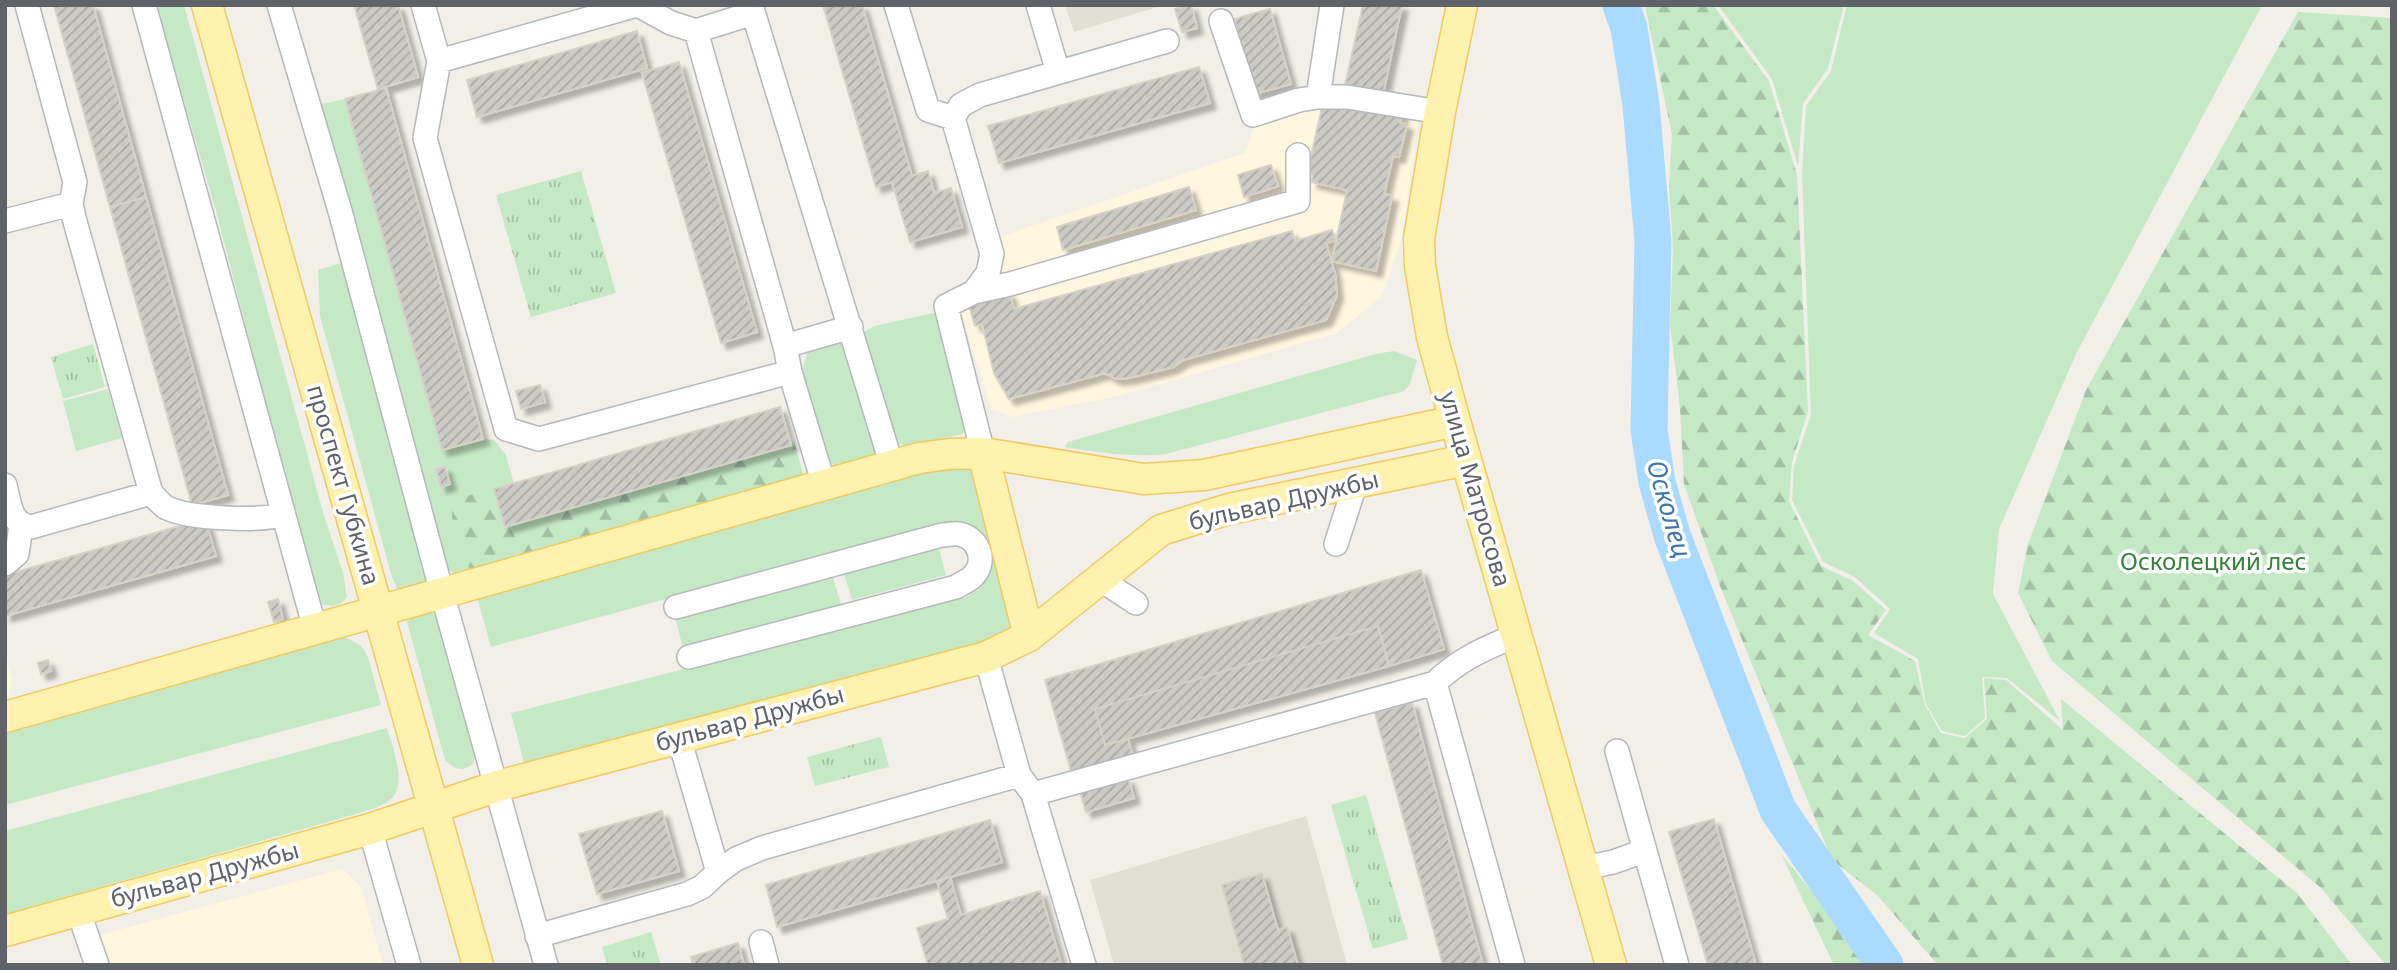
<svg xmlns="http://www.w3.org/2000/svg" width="2397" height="970" viewBox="0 0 2397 970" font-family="'Noto Sans',sans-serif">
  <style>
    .commercial { fill: #fef7e0 }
    .education { fill: #e1ded6 }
    .green { fill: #c5e8c5 }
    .forest { fill: url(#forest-firs) }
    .park { fill: url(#park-tufts) }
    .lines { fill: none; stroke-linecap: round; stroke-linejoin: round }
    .river { stroke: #aadaff; stroke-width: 37 }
    .building { fill: url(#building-hatch); stroke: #d6d1c6; stroke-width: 2; filter: url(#shadow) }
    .minor-casing { stroke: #b5b8bc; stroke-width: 26 }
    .major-casing { stroke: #f2c960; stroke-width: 33 }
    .minor { stroke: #fff; stroke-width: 23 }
    .major { stroke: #fff2af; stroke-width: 30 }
    .labels { text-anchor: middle; stroke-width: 7; stroke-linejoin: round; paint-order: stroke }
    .street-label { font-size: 24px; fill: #5f6368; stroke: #fff }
    .park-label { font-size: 24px; fill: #348238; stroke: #fff }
    .water-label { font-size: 26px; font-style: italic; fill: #4174aa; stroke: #fff }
  </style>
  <defs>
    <pattern id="forest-firs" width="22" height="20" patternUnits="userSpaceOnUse" patternTransform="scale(1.75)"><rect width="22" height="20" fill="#c5e8c5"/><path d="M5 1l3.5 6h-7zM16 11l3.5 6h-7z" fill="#a3c0a4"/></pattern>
    <pattern id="park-tufts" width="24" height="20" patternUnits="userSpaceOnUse" patternTransform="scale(1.75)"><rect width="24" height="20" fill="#c5e8c5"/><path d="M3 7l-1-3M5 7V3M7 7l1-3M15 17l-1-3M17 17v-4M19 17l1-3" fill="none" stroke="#a3c0a4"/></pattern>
    <pattern id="building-hatch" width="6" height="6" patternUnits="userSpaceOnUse" patternTransform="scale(1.75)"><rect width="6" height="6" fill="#cccac5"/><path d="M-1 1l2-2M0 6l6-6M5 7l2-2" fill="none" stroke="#a9a8a4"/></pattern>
    <filter id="shadow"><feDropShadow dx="6" dy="6" stdDeviation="2" flood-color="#0004"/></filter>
  </defs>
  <rect width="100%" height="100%" fill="#f1efe8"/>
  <!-- commercial -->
  <path class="commercial" d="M1308,94L1419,116L1402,237L1382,296L1337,333L1118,396L1012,417L991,409L959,305L1002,236L1245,153L1257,119Z
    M5,653L12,680L8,699H5Z
    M342,869L361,887L383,965H86L85,961L100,935Z"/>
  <!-- education -->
  <path class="education" d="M1065,5H1164L1074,32Z
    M1306,816L1347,965H1114L1090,880Z"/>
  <!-- green -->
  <path class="green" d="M156,5H184L323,512L343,573L347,597C340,607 331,607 320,604L314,590L216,211Z
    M1718,5H1844L1828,68L1803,104L1798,166L1772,79Z
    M1847,5H2262L2077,352L1999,529L1993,594L2060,721L2007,678L1982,677L1985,718L1965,736L1942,731L1926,704L1918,659L1874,633L1890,609L1855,577L1823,562L1792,500L1794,466L1811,414L1802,173L1806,106L1831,71Z
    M345,99L442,450L483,439L494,440L506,455L514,484L453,499L478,573L459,576L449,570L445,563L321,104Z
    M341,263L427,577L424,583L402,591L397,588L392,577L320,316L318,270Z
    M938,312L965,424L963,434L906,446L897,443L890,435L865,352L864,332L874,326Z
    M841,341L848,349L875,441L874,453C863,464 843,466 828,464L802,370L808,352Z
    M1394,351L1417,360L1410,384L1404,391L1166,454C1131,458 1099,452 1065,447L1068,442L1376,354Z
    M108,389L122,438L76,451L63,401Z
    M978,468L1017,625L1005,633L976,644L525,766L511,713L964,598L978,590L990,574L988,550L978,530L961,524L943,523L491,647L477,597L929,469Z
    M939,549L946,575L852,600L844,574Z
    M833,577L841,605L683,648L676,620Z
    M427,611L439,616L476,751L473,764C462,773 454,769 445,760L407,622L416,614Z
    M345,637L361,646L368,657L381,705L5,805V727L327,638Z
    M387,728C392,745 407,784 392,798C383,807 368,810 356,814L5,914V831Z"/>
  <!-- forest -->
  <path class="forest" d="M1645,5H1713L1769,81L1797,175L1808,411L1792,462L1789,501L1821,566L1853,581L1886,610L1868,635L1915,661L1925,705L1941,733L1965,738L1987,719L1984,678L2006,680L2063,730L2061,699L2297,893L2352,965H1938L1877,895L1832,860L1720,586L1684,484L1680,408L1670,324L1673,249L1669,186L1672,135Z
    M2298,12L2392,18V965H2386L2321,888L2052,661L2018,593L2028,544L2086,390Z
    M794,441L803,473L801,478L478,573L465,565L452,517L453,499L494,489L506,527L791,445Z
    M1781,854L1865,956L1872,965H1834Z"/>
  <!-- park -->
  <path class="park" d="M581,171L616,293L531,317L496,195Z
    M93,344L105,387L63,399L51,357Z
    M881,737L889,767L815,786L807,757Z
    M1366,795L1408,939L1373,949L1331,805Z
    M651,932L661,965H607L602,947Z"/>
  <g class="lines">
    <!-- river -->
    <path class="river" d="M1621,5L1629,28L1641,105L1653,241L1649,430L1657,482L1672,535L1778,810L1885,965"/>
  </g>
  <!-- building -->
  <path class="building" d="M54,5H93L146,197L110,207Z
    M354,5H398L418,77L378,89Z
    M823,5H862L912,176L928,171L934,193L951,188L962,227L910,242L892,182L876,187Z
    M1191,5L1197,28L1182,32L1175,9Z
    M1363,5H1402L1383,94L1345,85Z
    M1270,9L1291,84L1254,94L1234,19Z
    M637,31L647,68L477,117L467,80Z
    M679,62L757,332L721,343L642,73Z
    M1199,67L1210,103L999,163L988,126Z
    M386,88L483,439L442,450L345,99Z
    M1364,101L1403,109L1400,123L1407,124L1399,157L1393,156L1384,194L1392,196L1376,271L1332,261L1347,190L1311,182L1313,176L1307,174L1323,103L1362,111Z
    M1271,165L1278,186L1244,197L1238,175Z
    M1189,187L1196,210L1063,250L1057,227Z
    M146,197L228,495L192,505L110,207Z
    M1332,230L1336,240L1326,243L1335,274L1337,295L1326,320L1183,360L1173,367L1129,378L1116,379L1105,373L1009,399L994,373L982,324L975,326L969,305L1009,292L1014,309L1292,231L1295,241Z
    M540,385L545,402L521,409L516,391Z
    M780,407L791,445L505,527L494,489Z
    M445,467L450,484L441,487L436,469Z
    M205,519L216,556L5,616V575Z
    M1421,570L1444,649L1389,666L1378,626L1095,709L1105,745L1128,739L1133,756L1072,774L1045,680Z
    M278,599L283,619L274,622L268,602Z
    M1378,626L1389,666L1105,745L1095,709Z
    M48,660L51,671L41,674L38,663Z
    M1412,702L1443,818L1483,965H1443L1375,713Z
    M1128,778L1134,798L1086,812L1080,791Z
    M662,811L679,871L597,894L579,834Z
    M1714,819L1756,965H1708L1669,832Z
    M990,820L1002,862L777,927L766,885Z
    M1262,874L1278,930L1287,927L1298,965H1244L1222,885Z
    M950,877L961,915L1040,891L1061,963L928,965L917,928L948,919L937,881Z
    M738,943L744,965H693L691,957Z"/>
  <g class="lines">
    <defs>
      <path id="minor" d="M27,5L75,182L71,204L74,218L151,493
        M144,5L315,629
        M279,5L340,211L442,593L546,965
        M423,5L439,61L637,5
        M638,5L671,23L696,31L753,13
        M751,5L892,466
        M896,5L928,110L953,118
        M1038,5L1058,72
        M1221,21L1253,115L1299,100L1318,97L1332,5
        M439,61L425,138L506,429L539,439L790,372L785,346L696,31
        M1318,97H1347L1440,112
        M5,221L71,204
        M974,292L988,273L992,254L953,118L961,105L980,95L1167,41
        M785,346L851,327
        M790,372L824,485
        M983,453L946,306L974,292L1010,284L1298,201V155
        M5,485C10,504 10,524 31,527L151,493C156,498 161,505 167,508C191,519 257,521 282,515
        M1336,544L1355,485
        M5,564L17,554L21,525
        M1101,580L1136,603
        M676,607L942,535C947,535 954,533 959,534C980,538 988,564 971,578C967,581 961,584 956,587L689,657
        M986,657L1019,775L1033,794L1084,965
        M1435,683C1459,659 1486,648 1517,635
        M1617,751L1677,965
        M1033,794L1435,683L1513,965
        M370,829L409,965
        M1584,868L1613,862L1644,851
        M718,872L736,859L762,848L1019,775
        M78,910L97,965
        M537,936L687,894L702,887L718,872L679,738
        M761,942L767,965"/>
      <path id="major" d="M207,5L478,965
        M1462,5L1440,112L1419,239L1420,266L1432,337L1455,421L1611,965
        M983,453L1029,636
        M5,717L919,458L949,454L983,453L1144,479L1204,475L1455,421
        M5,931L370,829L498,786L986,657L1029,636L1161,530L1229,509L1466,460"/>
    </defs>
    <!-- minor casing -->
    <use href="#minor" class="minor-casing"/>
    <!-- major casing -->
    <use href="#major" class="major-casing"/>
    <!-- minor -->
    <use href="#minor" class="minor"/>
    <!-- major -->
    <use href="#major" class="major"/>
  </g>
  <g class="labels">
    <!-- street labels -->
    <g class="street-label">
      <text transform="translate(343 485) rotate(74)" y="8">проспект Губкина</text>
      <text transform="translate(1475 489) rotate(74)" y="8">улица Матросова</text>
      <text transform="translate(1284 501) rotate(-13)" y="8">бульвар Дружбы</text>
      <text transform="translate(750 719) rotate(-15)" y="8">бульвар Дружбы</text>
      <text transform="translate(205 875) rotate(-15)" y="8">бульвар Дружбы</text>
    </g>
    <!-- park labels -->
    <g class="park-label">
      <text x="2213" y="570">Осколецкий лес</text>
    </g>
    <!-- water labels -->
    <g class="water-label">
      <text transform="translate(1669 509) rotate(74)" y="9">Осколец</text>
    </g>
  </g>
  <!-- border -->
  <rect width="2397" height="970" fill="none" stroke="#5f6368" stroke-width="14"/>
</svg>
